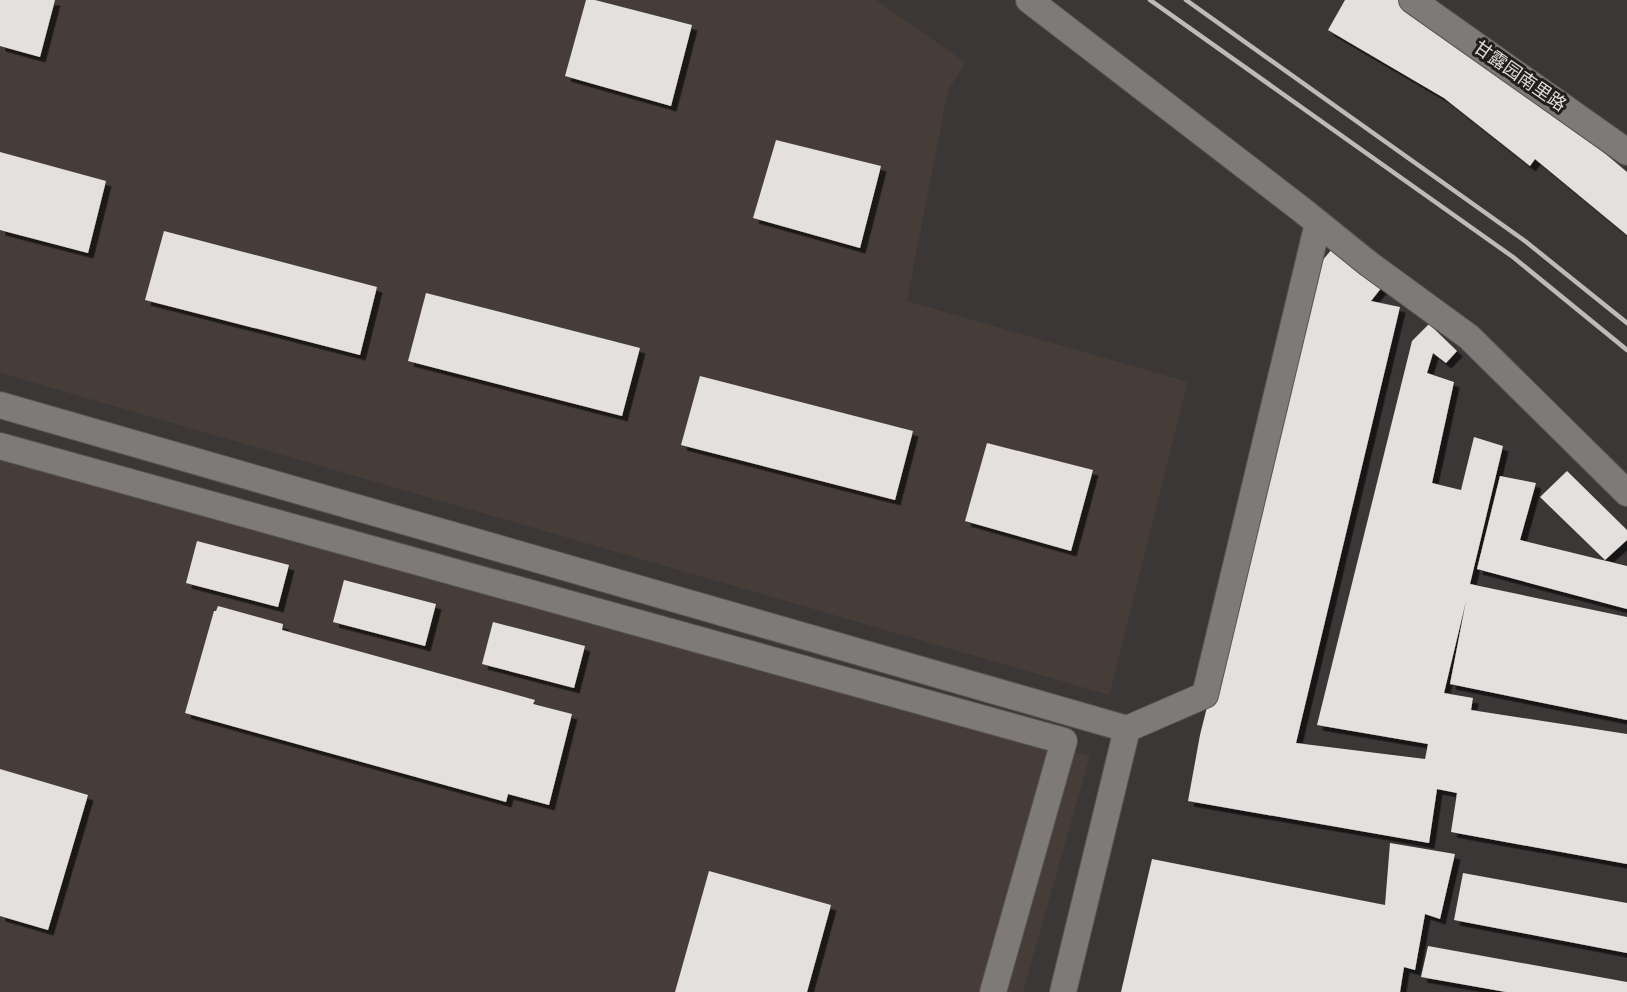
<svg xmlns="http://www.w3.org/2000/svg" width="1627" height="992" viewBox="0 0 1627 992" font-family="Montserrat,'Noto Sans SC',sans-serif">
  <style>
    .built { fill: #463d38 }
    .building { fill: #e3e0de; filter: url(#shadow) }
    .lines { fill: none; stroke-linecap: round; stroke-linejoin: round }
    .minor-casing { stroke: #565453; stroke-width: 28 }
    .minor { stroke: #7d7a78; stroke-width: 26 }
    .rail { stroke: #bdbbba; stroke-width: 4.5 }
    .labels { text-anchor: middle; stroke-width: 6; stroke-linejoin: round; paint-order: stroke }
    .street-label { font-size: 18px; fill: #e0dedd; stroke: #201f1e }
  </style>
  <defs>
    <filter id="shadow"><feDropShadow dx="5.5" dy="5.5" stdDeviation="0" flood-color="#0009"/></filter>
  </defs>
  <rect width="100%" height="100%" fill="#3a3736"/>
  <!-- built -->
  <path class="built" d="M0,0H876L966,63L948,90L907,301L1188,382L1109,695L0,373Z
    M0,449L1090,756L1023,992H0Z"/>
  <!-- building -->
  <path class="building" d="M0,0H55L40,57L0,46Z
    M586,0H595L692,25L671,106L565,76Z
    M1345,0H1400L1570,124L1627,172V235L1535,159L1530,166L1444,98L1328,30Z
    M776,140L881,166L860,248L753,218Z
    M0,152L106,181L88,253L0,230Z
    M164,231L377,287L360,355L145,300Z
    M1332,249L1382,287L1371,301L1400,307L1296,743L1425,759L1428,744L1317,725L1412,341L1429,324L1457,351L1446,363L1433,353L1427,373L1454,382L1432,483L1461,490L1474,437L1503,446L1470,584L1627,617V720L1450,684L1466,601L1444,693L1473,698L1471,710L1627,734V864L1451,832L1457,793L1437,789L1429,843L1188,801L1200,735L1317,267Z
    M426,293L640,348L622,416L408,361Z
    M700,376L913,431L895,500L681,445Z
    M987,443L1093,470L1071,551L965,521Z
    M1567,471L1627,530V540L1605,560L1540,497Z
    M1500,476L1536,483L1520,540L1627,566V609L1477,569Z
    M197,541L289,565L278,607L186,583Z
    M344,580L436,604L425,646L333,622Z
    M218,606L283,624L282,630L535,700L533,704L572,714L549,805L508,794L506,802L185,713L214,611H216Z
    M493,622L585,646L574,688L482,664Z
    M0,769L88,795L48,930L0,916Z
    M1390,843L1455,854L1440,919L1425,914L1415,970L1404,967L1400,992H1121L1152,859L1385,905Z
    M709,871L831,905L807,992H675Z
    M1463,873L1627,903V953L1454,920Z
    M1428,946L1627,982V992H1506L1421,977Z"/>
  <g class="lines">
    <defs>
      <path id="minor" d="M1029,0L1302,210L1369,264L1469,337L1627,493
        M1412,0L1627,152
        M0,405L1127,729
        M0,446L1064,741L993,992
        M1063,992L1127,729L1205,695L1318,223"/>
    </defs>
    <!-- minor casing -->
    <use href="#minor" class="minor-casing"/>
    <!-- minor -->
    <use href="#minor" class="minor"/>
    <!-- rail -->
    <path class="rail" d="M1150,0L1513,257L1627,350
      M1186,0L1525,241L1627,323"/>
  </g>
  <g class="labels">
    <!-- street labels -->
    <g class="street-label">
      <text transform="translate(1520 76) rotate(35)" y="6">甘露园南里路</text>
    </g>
  </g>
</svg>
